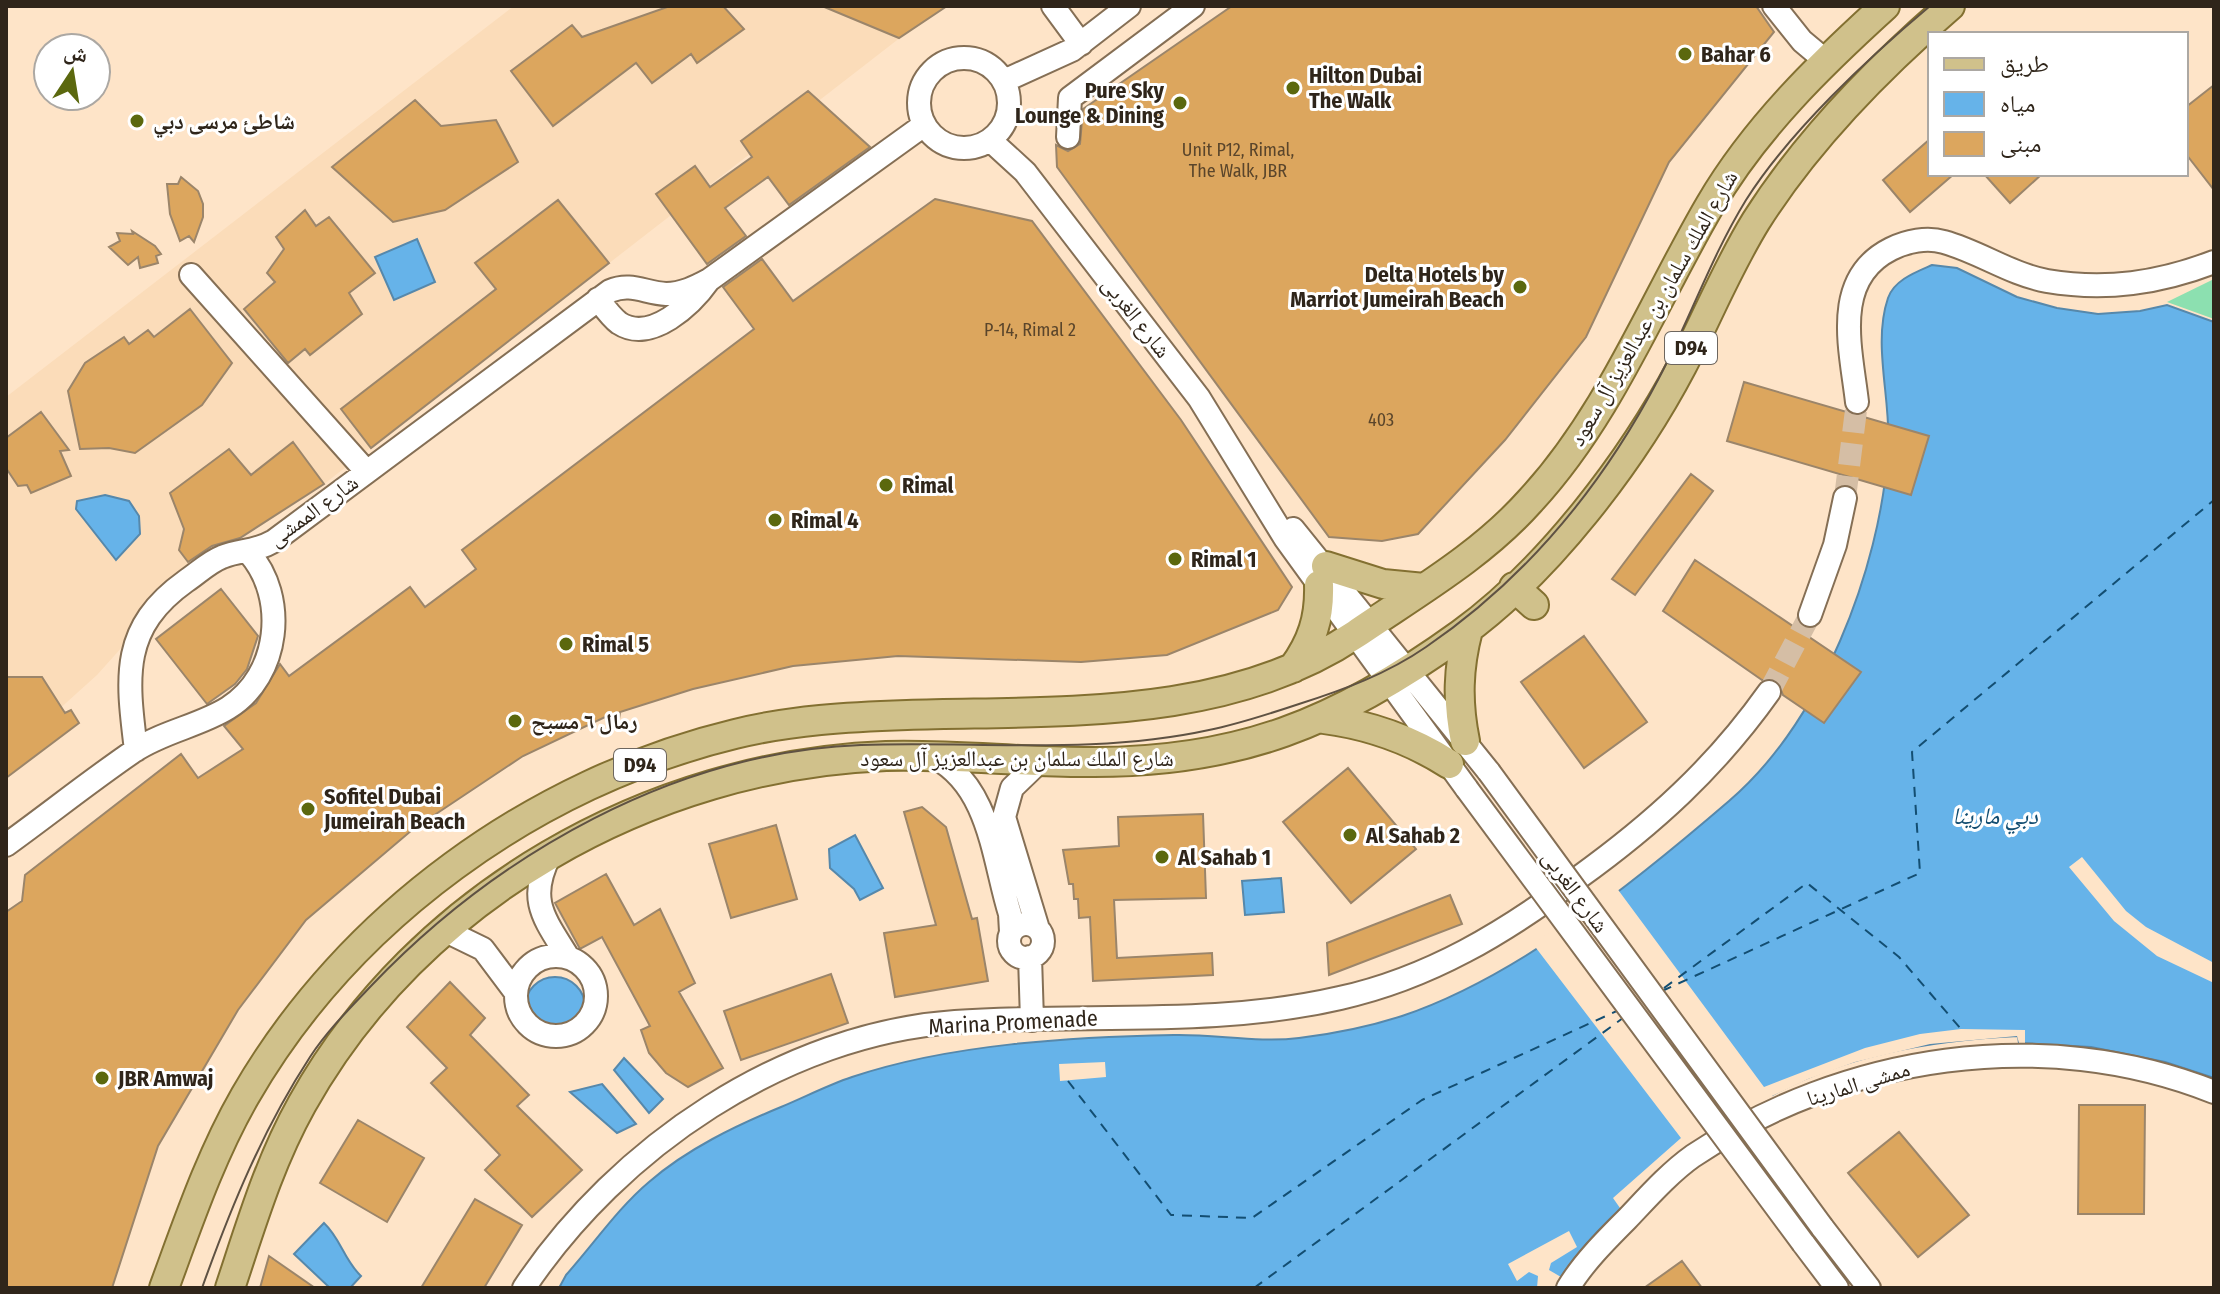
<svg xmlns="http://www.w3.org/2000/svg" width="2220" height="1294" viewBox="0 0 2220 1294" font-family="'Fira Sans Condensed','Noto Naskh Arabic',sans-serif">
  <style>
    .built { fill: #fbdcb9 }
    .green { fill: #8ce0b0 }
    .water { fill: #66b3e9; stroke: #5688ab; stroke-width: 2 }
    .pier { fill: #fee4c8 }
    .lines { fill: none; stroke-linecap: round; stroke-linejoin: round }
    .ferry { stroke: #134e72; stroke-width: 2; stroke-dasharray: 10 8; stroke-linecap: butt }
    .building { fill: #dca65e; stroke: #9b856a; stroke-width: 2 }
    .minor-tunnel { stroke: #d5bea5; stroke-width: 22; stroke-dasharray: 22 11; stroke-linecap: butt }
    .minor-casing { stroke: #856f55; stroke-width: 26 }
    .major-casing { stroke: #837031; stroke-width: 32 }
    .minor { stroke: #fff; stroke-width: 22 }
    .major { stroke: #d0c18b; stroke-width: 28 }
    .tram { stroke: #5f5243; stroke-width: 2 }
    .minor-bridge-casing { stroke: #856f55; stroke-width: 26; stroke-linecap: butt }
    .minor-bridge { stroke: #fff; stroke-width: 22 }
    .poi-dot { fill: #5b680e; stroke: #fff; stroke-width: 3 }
    .labels { text-anchor: middle; stroke-width: 6; stroke-linejoin: round; paint-order: stroke }
    .number-label { font-size: 18px; fill: #5a452b }
    .shield { fill: #fff; stroke: #6d665f; stroke-width: 2 }
    .shield-label { font-size: 20px; font-weight: bold; fill: #2f251a }
    .poi-label { font-size: 22px; font-weight: bold; fill: #2f251a; stroke: #fff; text-anchor: start }
    .street-label { font-size: 22px; fill: #2f251a; stroke: #fff }
    .water-label { font-size: 24px; font-style: italic; fill: #134e72; stroke: #fff }
  </style>
  <rect width="100%" height="100%" fill="#fee4c8"/>
  <!-- built -->
  <path class="built" d="M514,6H941L324,484L193,568L97,675L6,757V397Z"/>
  <!-- green -->
  <path class="green" d="M2214,279V319L2167,302Z"/>
  <!-- water -->
  <path class="water" d="M417,239L435,282L394,300L375,257Z
    M1932,265L1957,268L2017,297L2057,308L2098,314L2140,311L2167,305L2214,322V1078L2165,1062L2091,1047L2019,1043L2018,1036C1928,1040 1832,1057 1755,1105C1730,1121 1706,1141 1682,1159C1634,1194 1585,1236 1554,1288H559L566,1275C593,1245 618,1208 649,1182C687,1149 735,1126 781,1107C805,1097 828,1085 852,1077C950,1044 1071,1037 1174,1035C1215,1034 1258,1043 1299,1038C1332,1034 1371,1026 1402,1016C1518,977 1636,881 1729,801C1821,722 1880,570 1888,451C1892,402 1872,345 1888,298C1894,280 1916,272 1932,265Z
    M105,495L129,501L139,516L140,534L116,560L76,509L77,501Z
    M855,835L883,888L860,900L854,889L830,868L829,849Z
    M1281,878L1284,912L1245,915L1242,881Z
    M525 1007a30 30 0 1 1 60 0a30 30 0 1 1-60 0Z
    M624,1058L663,1099L649,1113L614,1070Z
    M602,1084L636,1124L617,1133L570,1092Z
    M324,1223C341,1239 344,1260 361,1276L350,1288H330L294,1254Z"/>
  <!-- pier -->
  <path class="pier" d="M2082,857L2126,911L2146,927L2214,963V983L2157,956L2114,921L2069,867Z
    M1616,887L1764,1087L1865,1048L1920,1034L1961,1029L2025,1030V1043H2019L2017,1036L1930,1044L1855,1062L1808,1079L1772,1096L1774,1100L1646,1185L1620,1208L1613,1198L1681,1138L1533,944Z
    M1105,1062L1106,1077L1060,1081L1059,1064Z
    M1569,1231L1577,1247L1551,1263L1549,1270L1561,1277L1554,1288H1537L1538,1276L1529,1272L1517,1281L1508,1264Z"/>
  <g class="lines">
    <!-- ferry -->
    <path class="ferry" d="M1664,988L1807,883L1899,957L1961,1029
      M1662,991L1920,873L1912,752L2214,500
      M1068,1081L1171,1215L1252,1218L1422,1100L1619,1010
      M1254,1288L1623,1018"/>
  </g>
  <!-- building -->
  <path class="building" d="M670,6H723L744,29L697,63L691,54L652,83L636,63L553,126L511,71L572,25L582,37Z
    M822,6H947L899,38Z
    M1232,6H1756L1774,32L1669,162L1586,337L1505,440L1418,534L1382,541L1329,537L1057,167L1056,145L1068,151L1080,144L1083,109Z
    M2214,85V190L2186,154V107Z
    M808,91L870,147L789,205L768,177L725,208L746,236L707,264L656,194L695,166L710,187L752,157L741,141Z
    M415,100L441,126L496,120L518,162L445,210L393,222L332,167Z
    M1930,139V174H1954L1910,212L1883,180Z
    M1984,174H2042L2010,203Z
    M181,177L198,191L203,204V217L194,242L189,236L180,241L170,214L167,184H178Z
    M935,199L1032,221L1181,420L1292,587L1278,610L1167,655L1081,662L898,656L793,666L693,689L620,712L619,719L605,717L523,756L412,830L306,920L238,1010L158,1146L112,1288H6V912L22,901L25,875L181,754L198,778L243,749L224,726L256,703L280,664L289,676L410,587L425,607L476,569L462,550L754,329L723,287L762,259L793,301Z
    M558,200L609,263L371,448L341,409L496,289L475,263Z
    M305,210L316,226L329,217L375,273L349,293L362,314L310,355L305,349L288,363L244,309L275,282L267,273L284,249L276,237Z
    M132,231L155,246L161,254L156,256L158,263L140,268L138,257L128,265L109,247L120,241L117,233L133,234Z
    M190,309L232,363L202,405L135,453L109,448L80,449L68,391L85,363L124,337L129,344L148,330L154,337Z
    M1744,382L1929,436L1911,495L1727,441Z
    M41,412L69,450L60,451L71,476L31,493L27,485L18,486L6,468V438Z
    M293,442L324,484L240,538L212,546L188,562L179,550L184,529L170,493L229,449L251,475Z
    M1691,474L1713,491L1635,595L1612,579Z
    M1695,560L1861,672L1824,723L1783,695L1777,680H1762L1663,611Z
    M221,589L258,636L247,669L235,684L207,704L156,639Z
    M1584,636L1647,722L1584,768L1521,682Z
    M6,677H42L65,713L71,710L79,723L6,778Z
    M1348,768L1416,849L1351,903L1283,822Z
    M922,807L946,827L972,919L977,918L988,981L895,997L884,933L936,925L904,812Z
    M1203,814L1206,898L1114,900L1117,958L1212,953L1213,975L1093,981L1090,917L1079,918L1078,899H1074L1073,884H1069L1063,850L1119,846L1118,817Z
    M776,825L797,899L731,918L709,844Z
    M606,874L634,925L660,909L695,983L679,992L723,1068L688,1087L666,1073L649,1053L641,1030L650,1026L602,937L580,949L555,903Z
    M1450,895L1462,924L1329,975L1327,943Z
    M831,974L848,1023L741,1060L724,1011Z
    M450,982L485,1018L470,1035L529,1095L517,1106L582,1170L532,1217L485,1170L500,1155L431,1083L447,1068L407,1027Z
    M2079,1105H2145L2144,1214H2078Z
    M358,1120L424,1158L387,1222L320,1183Z
    M1899,1132L1969,1215L1918,1257L1848,1173Z
    M475,1199L522,1225L484,1288H421Z
    M269,1256L315,1288H260Z
    M1682,1261L1702,1288H1644Z"/>
  <g class="lines">
    <!-- minor-tunnel -->
    <path class="minor-tunnel" d="M1845,498L1857,402
      M1769,692L1810,615"/>
    <defs>
      <path id="minor" d="M1053,6L1081,44
        M1774,6L1802,41L1827,62
        M919 103a45 45 0 1 1 90 0a45 45 0 1 1-90 0Z
        M1004,81L1072,50L1129,6
        M1068,137L1070,98L1193,6
        M990,140L1025,172L1199,398L1285,538L1467,789
        M191,275L366,471
        M598,299C604,307 611,317 619,323C651,344 692,304 709,280L924,125
        M1857,402C1851,349 1831,279 1891,249C1907,241 1927,237 1944,242C1980,252 2010,274 2047,281C2106,291 2159,283 2214,262
        M1293,529L1489,772
        M1810,615L1835,545L1845,498
        M136,750C127,677 120,628 186,581C198,573 209,562 222,557C241,549 253,553 274,541L610,291C631,282 645,293 666,294C682,294 696,287 709,280
        M934,757C990,786 993,859 1010,914L1011,932
        M6,845C49,814 90,781 134,751C164,731 199,726 228,708C280,676 288,597 249,553
        M550,855C527,900 544,918 568,957
        M1009 941a17 17 0 1 1 34 0a17 17 0 1 1-34 0Z
        M1038,929L1004,817L1012,788L1041,760
        M444,930L483,949L516,993
        M516 996a40 40 0 1 1 80 0a40 40 0 1 1-80 0Z
        M1030,957L1032,1020
        M1822,1227L1869,1288
        M1803,1243L1837,1288
        M524,1288C618,1147 784,1034 955,1022C1082,1013 1215,1027 1340,998C1430,978 1504,933 1578,878C1653,824 1715,768 1769,692
        M1568,1288C1583,1263 1606,1240 1627,1219C1647,1198 1669,1173 1693,1156C1844,1055 2043,1024 2214,1092"/>
      <path id="major" d="M1326,566L1383,584L1424,588
        M1514,587L1534,605
        M1293,668C1312,642 1320,618 1319,585
        M1324,719C1370,725 1410,739 1449,764
        M1465,741C1457,702 1458,668 1468,630
        M164,1288C188,1223 210,1157 245,1096C348,917 535,782 735,734C791,720 849,717 907,715C1057,710 1225,722 1356,634C1416,593 1481,556 1530,501C1609,416 1652,304 1710,205C1755,128 1820,65 1885,6
        M230,1288C251,1225 269,1163 302,1104C418,896 650,765 886,756C952,754 1018,762 1084,762C1237,764 1338,723 1461,634C1548,571 1632,461 1682,366C1707,318 1727,268 1756,221C1808,139 1877,69 1950,6"/>
    </defs>
    <!-- minor casing -->
    <use href="#minor" class="minor-casing"/>
    <!-- major casing -->
    <use href="#major" class="major-casing"/>
    <!-- minor -->
    <use href="#minor" class="minor"/>
    <!-- major -->
    <use href="#major" class="major"/>
    <!-- tram -->
    <path class="tram" d="M202,1288C231,1207 263,1129 310,1057C327,1031 350,1008 371,986C497,854 675,752 861,745C976,741 1095,755 1209,730C1239,724 1269,714 1299,704C1343,690 1387,674 1426,647C1527,578 1602,487 1659,378C1690,319 1711,257 1746,200C1789,132 1868,58 1930,6"/>
    <defs>
      <path id="minor-bridge" d="M1489,772L1822,1227
        M1467,789L1803,1243"/>
    </defs>
    <!-- minor-bridge casing -->
    <use href="#minor-bridge" class="minor-bridge-casing"/>
    <!-- minor-bridge -->
    <use href="#minor-bridge" class="minor-bridge"/>
  </g>
  <!-- markers -->
  <g class="poi-dot">
    <circle cx="1685" cy="54" r="8"/>
    <circle cx="1293" cy="88" r="8"/>
    <circle cx="1180" cy="103" r="8"/>
    <circle cx="137" cy="121" r="8"/>
    <circle cx="1520" cy="287" r="8"/>
    <circle cx="886" cy="485" r="8"/>
    <circle cx="775" cy="520" r="8"/>
    <circle cx="1175" cy="559" r="8"/>
    <circle cx="566" cy="644" r="8"/>
    <circle cx="515" cy="721" r="8"/>
    <circle cx="308" cy="809" r="8"/>
    <circle cx="1350" cy="835" r="8"/>
    <circle cx="1162" cy="857" r="8"/>
    <circle cx="102" cy="1078" r="8"/>
  </g>
  <g class="labels">
    <!-- number labels -->
    <g class="number-label">
      <text x="1238" y="156">Unit P12, Rimal,<tspan x="1238" dy="21">The Walk, JBR</tspan></text>
      <text x="1030" y="336">P-14, Rimal 2</text>
      <text x="1381" y="426">403</text>
    </g>
    <!-- shield labels -->
    <g class="shield">
      <rect x="1665" y="332" width="52" height="32" rx="6"/>
      <rect x="614" y="749" width="52" height="32" rx="6"/>
    </g>
    <g class="shield-label">
      <text x="1691" y="355">D94</text>
      <text x="640" y="772">D94</text>
    </g>
    <!-- poi labels -->
    <g class="poi-label">
      <text x="1701" y="62">Bahar 6</text>
      <text x="1309" y="83">Hilton Dubai<tspan x="1309" dy="25">The Walk</tspan></text>
      <text x="1164" y="98" text-anchor="end">Pure Sky<tspan x="1164" dy="25">Lounge &amp; Dining</tspan></text>
      <text x="153" y="129">شاطئ مرسى دبي</text>
      <text x="1504" y="282" text-anchor="end">Delta Hotels by<tspan x="1504" dy="25">Marriot Jumeirah Beach</tspan></text>
      <text x="902" y="493">Rimal</text>
      <text x="791" y="528">Rimal 4</text>
      <text x="1191" y="567">Rimal 1</text>
      <text x="582" y="652">Rimal 5</text>
      <text x="531" y="729">رمال ٦ مسبح</text>
      <text x="324" y="804">Sofitel Dubai<tspan x="324" dy="25">Jumeirah Beach</tspan></text>
      <text x="1366" y="843">Al Sahab 2</text>
      <text x="1178" y="865">Al Sahab 1</text>
      <text x="118" y="1086">JBR Amwaj</text>
    </g>
    <!-- street labels -->
    <g class="street-label">
      <text transform="translate(1653 308) rotate(-60)" y="8">شارع الملك سلمان بن عبدالعزيز آل سعود</text>
      <text transform="translate(1137 317) rotate(52)" y="8">شارع الغربى</text>
      <text transform="translate(313 510) rotate(-36)" y="8">شارع الممشى</text>
      <text x="1017" y="766">شارع الملك سلمان بن عبدالعزيز آل سعود</text>
      <text transform="translate(1576 891) rotate(54)" y="8">شارع الغربى</text>
      <text transform="translate(1013 1022) rotate(-3)" y="8">Marina Promenade</text>
      <text transform="translate(1858 1083) rotate(-17)" y="8">ممشى المارينا</text>
    </g>
    <!-- water labels -->
    <g class="water-label">
      <text x="1995" y="824">دبي مارينا</text>
    </g>
  </g>
  <!-- border -->
  <rect width="2220" height="1294" fill="none" stroke="#2f251a" stroke-width="16"/>
  <!-- legend -->
  <rect x="1928" y="32" width="260" height="144" fill="#ffffff" stroke="#aca8a3" stroke-width="2"/>
  <rect x="1944" y="58" width="40" height="12" fill="#d0c18b" stroke="#aca8a3" stroke-width="2"/>
  <text x="2000" y="72" font-size="24" fill="#2f251a">طريق</text>
  <rect x="1944" y="92" width="40" height="24" fill="#66b3e9" stroke="#aca8a3" stroke-width="2"/>
  <text x="2000" y="112" font-size="24" fill="#2f251a">مياه</text>
  <rect x="1944" y="132" width="40" height="24" fill="#dca65e" stroke="#aca8a3" stroke-width="2"/>
  <text x="2000" y="152" font-size="24" fill="#2f251a">مبنى</text>
  <!-- north arrow -->
  <g transform="translate(72 72) rotate(12)"><circle r="38" fill="#ffffff" stroke="#aca8a3" stroke-width="2"/>
  <path d="M0-6L14 30L0 20L-14 30Z" fill="#5b680e"/>
  <text y="-12" font-size="22" font-weight="bold" text-anchor="middle" fill="#2f251a">ش</text>
  </g>
</svg>
